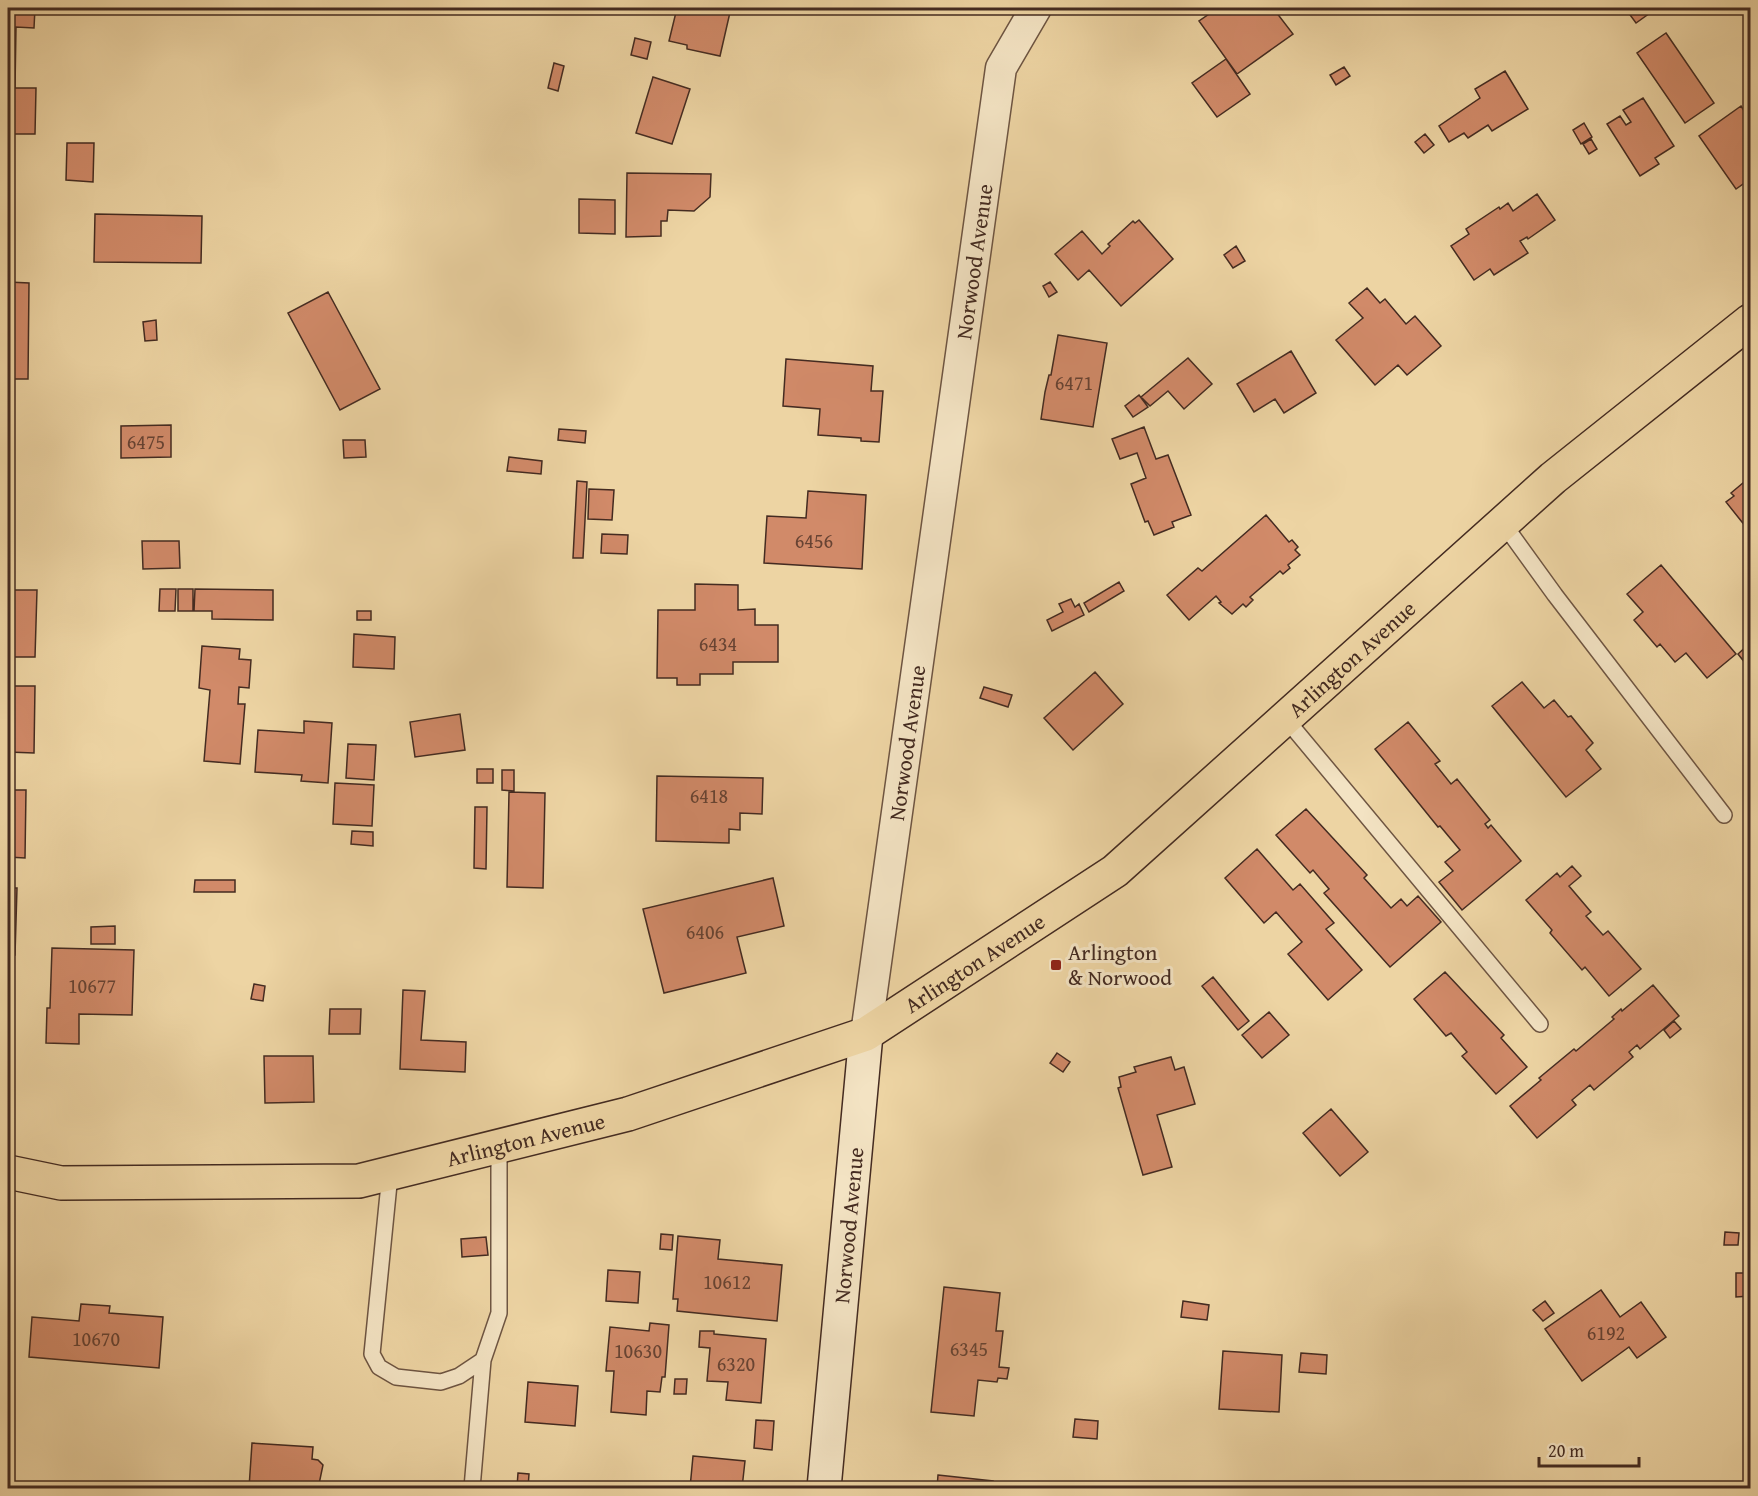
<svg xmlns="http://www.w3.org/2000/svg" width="1758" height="1496" viewBox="0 0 1758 1496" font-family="'Gentium Book Plus',serif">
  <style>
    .building { fill: #d18a69; stroke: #442b21; stroke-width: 1.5 }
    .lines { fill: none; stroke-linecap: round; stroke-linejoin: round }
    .lane-casing { stroke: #6e5542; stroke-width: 18 }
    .street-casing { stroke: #6e5542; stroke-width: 33 }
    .secondary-casing { stroke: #442b21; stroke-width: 36 }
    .primary-casing { stroke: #442b21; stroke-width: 36 }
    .lane { stroke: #f3e3c3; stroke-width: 15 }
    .street { stroke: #f3e3c3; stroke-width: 30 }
    .secondary { stroke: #f3e3c3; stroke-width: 33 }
    .primary { stroke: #edd4a3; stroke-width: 33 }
    .poi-dot { fill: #8f2418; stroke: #f3e3c3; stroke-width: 2 }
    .labels { text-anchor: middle; stroke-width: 6; stroke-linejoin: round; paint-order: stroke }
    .number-label { font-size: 20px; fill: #674333 }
    .street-label { font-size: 22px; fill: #442b21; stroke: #f3e3c3 }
    .poi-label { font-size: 22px; fill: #442b21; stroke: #f3e3c3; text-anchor: start }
  </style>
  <rect width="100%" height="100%" fill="#edd4a3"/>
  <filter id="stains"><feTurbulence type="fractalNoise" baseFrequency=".00333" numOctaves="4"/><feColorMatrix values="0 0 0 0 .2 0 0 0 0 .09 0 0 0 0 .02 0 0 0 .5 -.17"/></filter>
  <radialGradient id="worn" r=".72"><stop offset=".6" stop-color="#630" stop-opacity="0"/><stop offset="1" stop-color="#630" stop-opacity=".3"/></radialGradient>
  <!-- building -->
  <path class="building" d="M8,8H35L34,28L16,27L15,88H36L35,134H8Z
    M677,8H731L720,56L687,49V45L669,41Z
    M1218,8H1273L1293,34L1237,74L1199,21Z
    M1625,8H1657L1636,23Z
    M1666,33L1714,103L1685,123L1637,53Z
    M635,38L651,42L647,59L631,55Z
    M1226,59L1250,94L1217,117L1192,83Z
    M554,63L564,66L558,91L548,88Z
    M1344,67L1350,76L1336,85L1330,75Z
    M1505,71L1528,109L1492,131L1488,125L1468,138L1464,133L1449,142L1439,126L1480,98L1475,89Z
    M653,77L690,89L672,144L636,133Z
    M1643,98L1674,146L1655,158L1659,164L1640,176L1607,124L1620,116L1626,125L1631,122L1623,110Z
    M1741,106L1750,120V179L1736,189L1699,136Z
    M1584,123L1592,137L1581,144L1573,130Z
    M1425,134L1434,145L1424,153L1415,142Z
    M1591,139L1597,149L1589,154L1583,144Z
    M67,143H94L93,182L66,180Z
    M627,173L711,174L710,197L694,211L668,210L667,221H661V236L626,237Z
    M1537,194L1555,220L1528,239L1527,237L1520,241L1528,253L1494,275L1490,269L1474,280L1451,246L1469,234L1466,229L1499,207L1500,209L1508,203L1513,211Z
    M579,199L615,200V234L579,233Z
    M95,214L202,216L201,263L94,262Z
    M1139,220L1173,259L1121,306L1089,270L1078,280L1055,254L1082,231L1102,254L1110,246L1108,244L1133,221L1135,223Z
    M1236,246L1245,261L1233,268L1224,255Z
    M8,282L29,283L28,379H8Z
    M1050,282L1057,292L1049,297L1043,286Z
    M1367,288L1380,303L1385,299L1406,324L1415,316L1441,346L1407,375L1398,365L1375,385L1336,340L1363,318L1349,303Z
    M328,292L380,389L340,410L288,313Z
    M156,320L157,340L145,341L143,322Z
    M1058,335L1107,343L1093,427L1041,419L1045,392L1049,375H1051Z
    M1291,351L1316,393L1284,413L1275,399L1254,412L1237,384Z
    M1188,358L1212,384L1184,409L1168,391L1150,406L1141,397Z
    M786,359L873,366L871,391H883L879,442L861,441V438L818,435L820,409L783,406Z
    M1139,395L1148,407L1133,417L1125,406Z
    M171,425V457L121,458V426Z
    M1144,427L1156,459L1168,455L1191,515L1172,522L1174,527L1154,535L1148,521L1145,522L1131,484L1146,478L1137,453L1120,459L1112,439Z
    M559,429L586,431L585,443L558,440Z
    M343,440H365L366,457L344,458Z
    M509,457L542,461L541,474L507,471Z
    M1750,477V532L1726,502L1734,496L1731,493Z
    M577,481L587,482L583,558H573Z
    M589,489L614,490L612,520L588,519Z
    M808,491L866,495L862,569L764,563L767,516L806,518Z
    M1266,515L1289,542L1292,540L1298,547L1295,550L1300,555L1288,565L1290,568L1283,574L1280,571L1250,597L1253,600L1246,607L1243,604L1232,614L1219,603L1221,602L1216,596L1189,620L1167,595L1198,568L1202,571Z
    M602,534L628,535L627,554L601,553Z
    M142,541H179L180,568L143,569Z
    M1661,565L1736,654L1707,678L1686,653L1675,662L1660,644L1657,647L1634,620L1643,612L1627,594Z
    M1119,582L1124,591L1089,612L1084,603Z
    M695,584L738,585V610L755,609V625H778V662H733V674H700V685H677V678H657L658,610H695Z
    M160,589H176L175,611H159Z
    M178,589H193V611H178Z
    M195,589L273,590V620L212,619V611H194Z
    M8,590H37L35,657H8Z
    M1071,599L1075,607L1079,604L1084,615L1052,631L1047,620L1063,612L1059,604Z
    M357,611H371V620H357Z
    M354,634L395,637L394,669L353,667Z
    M1750,643V669L1738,654Z
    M202,646L240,649L239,659L251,660L249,688L239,687L238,704H245L240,764L204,761L210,690L199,688Z
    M1095,672L1123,704L1073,750L1044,718Z
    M1522,682L1544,708L1554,700L1568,717L1571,716L1593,743L1586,750L1601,769L1566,797L1492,706Z
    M8,686H35L34,753L8,752Z
    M984,687L1012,695L1008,707L980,698Z
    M460,714L465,750L415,757L410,722Z
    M304,721L332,723L328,783L301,781L302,775L255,772L258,730L304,733Z
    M1408,722L1440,761L1435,764L1451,784L1457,779L1490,820L1485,824L1488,828L1491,825L1521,861L1462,910L1439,882L1453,871L1445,862L1460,850L1440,826L1438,827L1375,749Z
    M348,744L376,745L374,780L346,778Z
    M477,769H493V783H477Z
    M502,770H514V791L502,790Z
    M657,776L763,778L762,814L740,813V830L729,829V843L656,841Z
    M335,783L374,785L372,826L333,824Z
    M8,790H26L25,858L8,857Z
    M509,792L545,793L543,888L507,887Z
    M475,807H487L486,869L474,868Z
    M1306,809L1367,875L1364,878L1391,908L1401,899L1407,906L1418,896L1441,922L1390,967L1324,893L1329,889L1313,870L1310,873L1276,835Z
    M352,831L373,832V846L351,844Z
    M1257,849L1293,890L1300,884L1334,923L1326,929L1362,970L1328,1000L1288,954L1302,942L1276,912L1264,923L1225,878Z
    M1572,866L1581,876L1569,886L1591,912L1586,916L1603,935L1608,931L1641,969L1609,996L1585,967L1582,970L1550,933L1552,930L1526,900L1557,873L1560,877Z
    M773,878L784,926L737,937L746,973L664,993L643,909Z
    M195,880H235V892H194Z
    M8,888H17L15,955H8Z
    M115,926V944H91V927Z
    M52,948L134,950L132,1015L79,1014V1044L46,1043L47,1008H50Z
    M1445,972L1504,1035L1501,1038L1527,1067L1496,1094L1462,1056L1467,1052L1451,1033L1446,1036L1414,999Z
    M1213,977L1249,1021L1238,1030L1202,986Z
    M254,984L265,986L263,1001L251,999Z
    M1653,985L1679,1016L1640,1049L1637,1045L1629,1052L1633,1057L1594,1090L1590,1085L1572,1100L1576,1105L1537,1138L1510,1106L1541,1080L1539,1078L1574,1049L1576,1051L1614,1019L1612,1017L1621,1009L1622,1011Z
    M403,990L425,991L421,1040L466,1042L465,1072L400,1069Z
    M8,997H14V1064H8Z
    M330,1009H361L360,1034H329Z
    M1269,1012L1289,1035L1262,1058L1242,1035Z
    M1674,1021L1681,1029L1670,1038L1664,1030Z
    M1057,1053L1070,1062L1063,1072L1050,1063Z
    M264,1056H313L314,1102L265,1103Z
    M1171,1057L1175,1070L1184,1067L1195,1104L1157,1115L1172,1167L1143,1175L1118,1088L1121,1087L1119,1077L1136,1072L1134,1067Z
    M1331,1109L1368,1152L1340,1176L1303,1133Z
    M1725,1232L1739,1233L1738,1245H1724Z
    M661,1234L673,1235L672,1250L660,1249Z
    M678,1236L720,1240L718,1259L782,1265L777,1321L677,1311L678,1299H673Z
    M486,1237L488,1255L462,1257L461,1239Z
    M608,1270L640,1272L638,1303L606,1301Z
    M1736,1273H1750V1296L1736,1297Z
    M944,1287L1000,1293L996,1331H1003L999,1367L1009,1368L1007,1379L998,1378L997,1382L978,1380L974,1416L931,1412Z
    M1601,1290L1620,1317L1641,1302L1666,1337L1637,1358L1629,1347L1582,1381L1545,1329Z
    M1183,1301L1209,1305L1207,1320L1181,1317Z
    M1545,1301L1554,1313L1543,1321L1533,1310Z
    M81,1304L110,1306L109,1313L163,1317L159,1368L29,1357L32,1317L79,1321Z
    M650,1323L669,1325L665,1377H662L660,1392L647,1391L646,1415L611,1412L614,1371H606L610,1327L649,1331Z
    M700,1331H714V1334L766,1339L761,1403L726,1400L728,1382L707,1381L710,1348L699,1347Z
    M1223,1351L1282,1355L1279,1412L1219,1409Z
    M1301,1353L1327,1355L1326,1374L1299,1372Z
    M675,1379H687L686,1394H674Z
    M528,1382L578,1386L575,1426L525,1422Z
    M1075,1419L1098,1421L1097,1439L1073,1437Z
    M756,1420L774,1421L772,1450L754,1448Z
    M252,1443L313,1447L312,1459L318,1460L323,1465L319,1484L331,1485V1488H249Z
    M693,1456L745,1461L742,1488H690Z
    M518,1473L529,1474L528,1488L517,1487Z
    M938,1475L993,1481L992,1488H937Z"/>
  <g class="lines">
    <defs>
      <path id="lane" d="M1503,523L1555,595L1724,815
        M1285,718L1540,1024
        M390,1174L372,1354L379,1367L396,1377L441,1382L459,1376L483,1360L499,1313V1146
        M472,1488L483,1360"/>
      <g id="street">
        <path id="s1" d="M866,1034L1001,68L1036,8"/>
      </g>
      <g id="secondary">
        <path id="s2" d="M824,1488L866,1034"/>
      </g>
      <g id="primary">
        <path id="s3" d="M8,1172L61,1183L359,1181L628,1114L866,1034L1115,871L1553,478L1750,321"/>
      </g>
    </defs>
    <!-- lane casing -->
    <use href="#lane" class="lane-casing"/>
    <!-- street casing -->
    <use href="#street" class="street-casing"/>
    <!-- secondary casing -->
    <use href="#secondary" class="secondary-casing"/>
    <!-- primary casing -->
    <use href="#primary" class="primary-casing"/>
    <!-- lane -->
    <use href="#lane" class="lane"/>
    <!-- street -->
    <use href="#street" class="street"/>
    <!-- secondary -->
    <use href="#secondary" class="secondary"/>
    <!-- primary -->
    <use href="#primary" class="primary"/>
  </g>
  <!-- markers -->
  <rect class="poi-dot" x="1050" y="959" width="12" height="12" rx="3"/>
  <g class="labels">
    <!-- number labels -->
    <g class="number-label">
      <text x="1074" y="390">6471</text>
      <text x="146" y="449">6475</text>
      <text x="814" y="548">6456</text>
      <text x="718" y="651">6434</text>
      <text x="709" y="803">6418</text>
      <text x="705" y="939">6406</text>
      <text x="92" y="993">10677</text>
      <text x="727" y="1289">10612</text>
      <text x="1606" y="1340">6192</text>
      <text x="96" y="1346">10670</text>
      <text x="969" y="1356">6345</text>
      <text x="638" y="1358">10630</text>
      <text x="736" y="1371">6320</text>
    </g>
    <!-- street labels -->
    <g class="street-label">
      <text dy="8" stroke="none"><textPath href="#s1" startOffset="780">Norwood Avenue</textPath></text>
      <text dy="8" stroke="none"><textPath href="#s3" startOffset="1496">Arlington Avenue</textPath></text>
      <text dy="8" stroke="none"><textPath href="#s1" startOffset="294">Norwood Avenue</textPath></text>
      <text dy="8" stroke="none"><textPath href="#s3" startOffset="1010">Arlington Avenue</textPath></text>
      <text dy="8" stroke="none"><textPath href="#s3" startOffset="524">Arlington Avenue</textPath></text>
      <text dy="8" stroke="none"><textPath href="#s2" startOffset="264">Norwood Avenue</textPath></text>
    </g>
    <!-- poi labels -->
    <g class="poi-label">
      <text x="1068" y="960">Arlington<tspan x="1068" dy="25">&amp; Norwood</tspan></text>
    </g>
  </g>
  <!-- margin -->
  <rect width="1758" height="1496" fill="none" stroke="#edd4a3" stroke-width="30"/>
  <rect x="9" y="9" width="1740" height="1478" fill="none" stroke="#442b21" stroke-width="3"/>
  <rect x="15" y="15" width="1728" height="1466" fill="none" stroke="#442b21" stroke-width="1.5"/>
  <!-- scale -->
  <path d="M1539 1457v9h100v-9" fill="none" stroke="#442b21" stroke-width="3"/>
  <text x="1548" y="1457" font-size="18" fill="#442b21" stroke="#f3e3c3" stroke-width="4.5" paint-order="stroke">20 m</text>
  <rect width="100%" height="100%" filter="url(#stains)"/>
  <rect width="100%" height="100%" fill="url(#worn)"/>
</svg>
